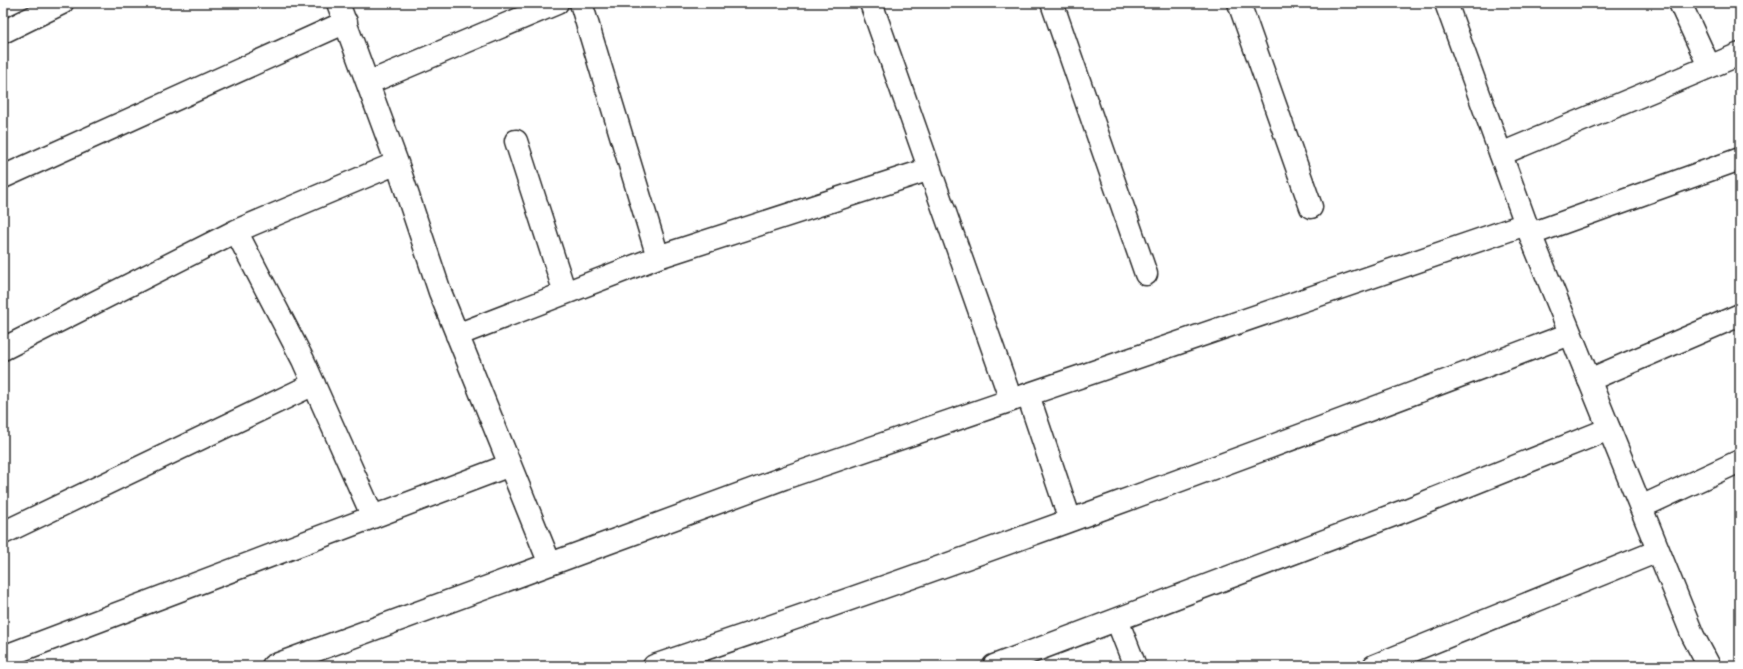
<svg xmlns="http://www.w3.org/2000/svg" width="1743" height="669" viewBox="0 0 1743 669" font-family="'Balsamiq Sans',sans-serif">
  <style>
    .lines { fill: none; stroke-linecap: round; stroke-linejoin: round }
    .minor-casing { stroke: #2b2b2b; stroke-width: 25 }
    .major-casing { stroke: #2b2b2b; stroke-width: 25 }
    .minor { stroke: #fff; stroke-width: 22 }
    .major { stroke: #fff; stroke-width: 22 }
  </style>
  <rect width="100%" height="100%" fill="#fff"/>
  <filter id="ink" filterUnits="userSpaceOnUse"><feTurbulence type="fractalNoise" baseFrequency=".025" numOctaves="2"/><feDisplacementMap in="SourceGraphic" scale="8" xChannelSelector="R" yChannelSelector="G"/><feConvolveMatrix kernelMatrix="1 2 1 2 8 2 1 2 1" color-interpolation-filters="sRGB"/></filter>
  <g filter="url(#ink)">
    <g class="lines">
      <defs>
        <path id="minor" d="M338,3L397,163L440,292L550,564
          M871,3L1011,400
          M1052,3L1146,274
          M1239,3L1311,207
          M1680,3L1709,66
          M3,32L62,3
          M368,83L557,3
          M516,141L565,293
          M1501,154L1740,54
          M3,177L346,22
          M236,231L303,360L373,517
          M1531,234L1740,159
          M658,257L930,169
          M457,335L658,257L581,3
          M3,349L236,231L397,163
          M1589,380L1740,315
          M1028,395L1070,520
          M1641,507L1740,461
          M3,533L314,384
          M1117,620L1135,666
          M3,657L510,465
          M273,666L784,478L1526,224
          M654,666C962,563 1267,449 1570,334
          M994,666L1404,511L1609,429
          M1374,666L1658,551"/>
        <path id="major" d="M1446,3L1526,224L1693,636L1709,666"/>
      </defs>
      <!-- minor casing -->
      <use href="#minor" class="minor-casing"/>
      <!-- major casing -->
      <use href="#major" class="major-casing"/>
      <!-- minor -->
      <use href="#minor" class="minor"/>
      <!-- major -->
      <use href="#major" class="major"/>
    </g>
  </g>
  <!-- margin -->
  <rect width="1743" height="669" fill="none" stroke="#fff" stroke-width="16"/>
  <rect x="8" y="8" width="1727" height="653" fill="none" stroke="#2b2b2b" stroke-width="1.5" filter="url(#ink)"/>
</svg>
